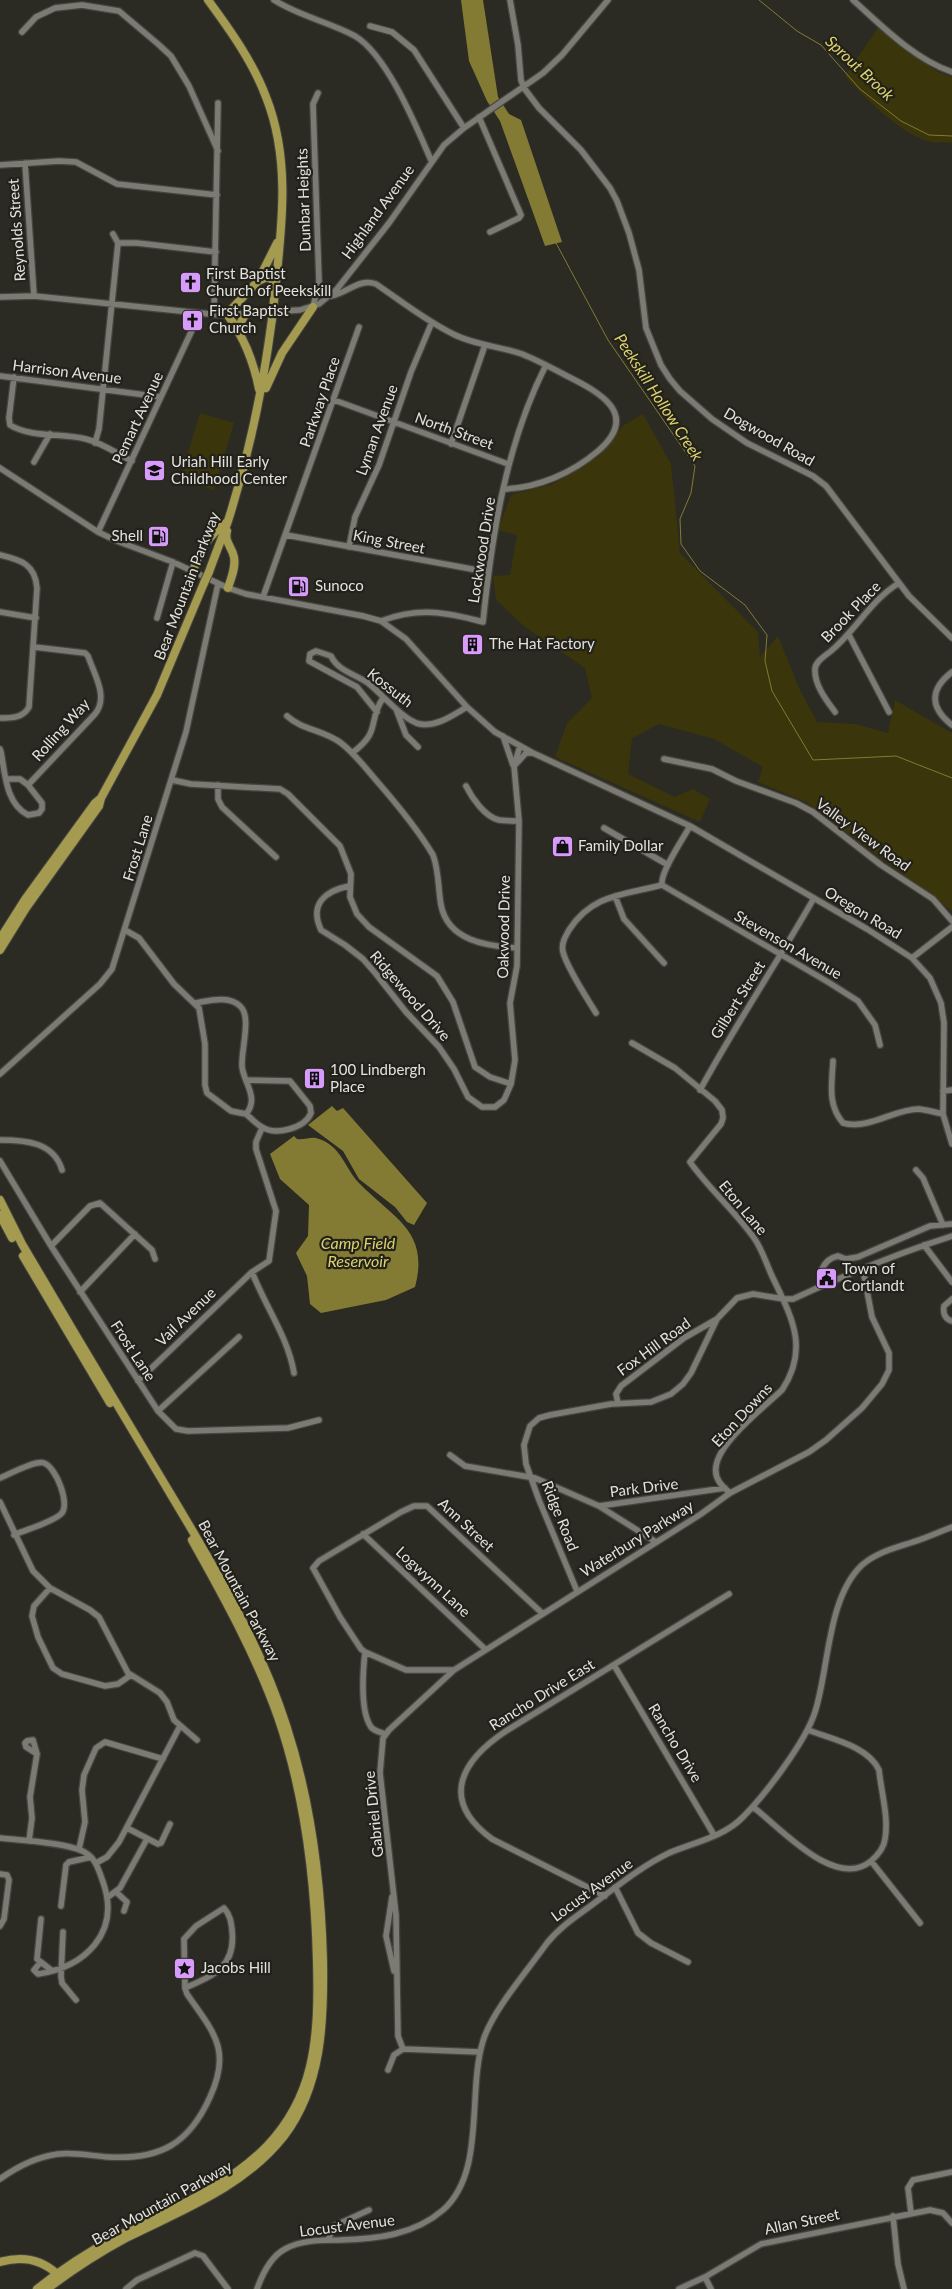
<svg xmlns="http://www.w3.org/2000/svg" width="952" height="2289" viewBox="0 0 952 2289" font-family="Lato,sans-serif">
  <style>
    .green { fill: #3a350a }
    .water { fill: #837b34 }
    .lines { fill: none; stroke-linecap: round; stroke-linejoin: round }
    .stream { stroke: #837b34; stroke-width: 1 }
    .minor-casing { stroke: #46453f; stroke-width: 8 }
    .highway-casing { stroke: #46453f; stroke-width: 10 }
    .minor { stroke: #7c7b73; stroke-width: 5.5 }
    .highway { stroke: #a49b50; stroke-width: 8 }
    .highway-bridge-casing { stroke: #46453f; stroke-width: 10; stroke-linecap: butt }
    .highway-bridge { stroke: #a49b50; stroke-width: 8 }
    .labels { text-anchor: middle; stroke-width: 4.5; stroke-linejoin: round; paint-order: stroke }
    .street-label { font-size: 15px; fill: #e3e2de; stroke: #22211a }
    .poi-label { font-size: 15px; fill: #e3e2de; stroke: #22211a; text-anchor: start }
    .water-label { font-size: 16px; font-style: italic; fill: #ded26e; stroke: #22211a }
  </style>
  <rect width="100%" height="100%" fill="#2b2b23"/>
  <!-- green -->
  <path class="green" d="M878,28L936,71L952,77V143C946,142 939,143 932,142C903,137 864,97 845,76Z
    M200,413L234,423L214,490L180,479Z
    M643,414L671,464L680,553L758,632L760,657L778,636L799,688L817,722L855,724L888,733L895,700L952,733V911L806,802L758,782L763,767L714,739L659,724L632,738L628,774L675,797L693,789L710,799L700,822L555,757L567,723L592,698L585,668L525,627L496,600L493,576L510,575L517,535L498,530L511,495L553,484L599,456L624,425Z"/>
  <!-- water -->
  <path class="water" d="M461,0H483L498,97L509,114L521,120L562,242L545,246L500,121L487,101L469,61Z
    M332,1106L337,1111L343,1108L427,1203L414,1225L407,1222L395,1207L359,1179L343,1151L308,1125Z
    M294,1136L297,1139C304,1140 310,1137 316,1138C342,1145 344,1168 360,1184C393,1218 430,1231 415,1287L386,1300L321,1313L310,1304L307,1276L296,1253L308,1236L309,1205L280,1179L270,1154Z"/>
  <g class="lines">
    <!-- stream -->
    <path class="stream" d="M759,0L797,31L821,45L860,89L901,121L929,135L952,136
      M556,243L608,340L695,466L691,493L680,519L681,544L700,571L745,605L767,635L765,661L772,691L813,760L896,756L952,778"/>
    <defs>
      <path id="minor" d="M274,0C299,16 329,22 355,36C387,55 416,126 431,160
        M510,0L518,45L521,80L524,88L539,108L581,150L610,188L617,201L629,233L639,270L646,328L661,365L670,379L680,391L712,419L747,443L813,476L826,486L909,596L952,638
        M853,0C882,26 914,59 952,72
        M370,26L392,32L414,50L464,128
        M22,32L36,17L55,8L82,5L119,11L158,44L171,56L189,86L218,151
        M479,117L521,215L519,218L490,232
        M25,163L34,296
        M0,165L59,161L76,162L117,184L217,195
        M118,243H137L216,252
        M331,296C347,293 359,278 376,284C401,301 426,321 453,334C474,345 499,346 522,354C537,360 552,368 567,376C599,392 641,414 598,451C572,473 538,488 504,489
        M0,297L34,296L220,315L300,310L319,304L337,289L389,223L444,145L464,128L543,73L562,55L608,0
        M313,307L319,281L313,104L318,93
        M214,314L218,103
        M0,376L161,397
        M14,377L9,418L10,425C31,438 63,433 86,439C102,443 118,454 132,461
        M334,400L508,464
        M95,443L99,429L118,243L113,234
        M451,444L485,345
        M34,462L50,434
        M0,468L98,532L117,541L173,562L228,588L246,594L363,616L381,621L406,639L467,707L495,732L533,753L690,826L867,929L912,958L930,978L941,1003L944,1023L943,1114L952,1144
        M98,532L200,313
        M286,535L488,572
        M349,547L355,517L379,465L411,372L432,322
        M0,555C21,560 35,564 37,588L29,707C23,718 12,718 0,718
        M263,597L359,327
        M0,612L36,618
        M157,618L173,562
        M381,621C419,607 446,612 483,622C492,534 506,444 546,365
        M849,635L889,712
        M952,672C930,689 929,707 952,725
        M396,709L406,735L418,747
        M377,712L357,687L309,661L310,654L316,651L331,656C338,671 355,674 368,683C381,693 404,721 420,724C437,727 453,715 467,707
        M835,712C827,701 815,686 815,671C814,662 825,656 831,651C856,630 871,600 899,583
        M287,716C302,730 324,730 341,743C354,753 364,766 375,779C396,803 417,828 433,855C439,871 438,888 441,905C448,941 487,946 516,948
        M503,736L513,765
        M0,749L1,752C5,774 6,804 28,815L39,813L42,809V803L28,785L20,779H6
        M352,753C382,731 367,722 383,698
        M664,759L712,769L736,781L796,803L813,812L881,865L933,899L952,921
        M515,765L526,753H533
        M172,780L191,784L280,789L288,794L340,846L351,874L350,897L357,914L369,927L437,976L453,1002L475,1067L490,1077L511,1084
        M28,785L95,714C109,697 94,674 88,656L85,653L34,647
        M218,785V799L222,807L276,857
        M466,786C472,798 485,817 499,820C505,821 512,821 519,821
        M604,828L668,865
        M662,885L828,982L858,1001L875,1025L880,1045
        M662,885C660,872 683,839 690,826
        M349,886C325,891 309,904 321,930L345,945L363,959L376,974L406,1012L439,1047L454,1069L468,1097L482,1107H495L504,1100L511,1084L515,1060L510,1003L517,966L519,821L514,766L520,746
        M615,896L624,919L664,963
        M125,930L139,938L174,984L199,1008L205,1044V1085L207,1093L231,1111L246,1114C260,1098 243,1082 242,1066C241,1050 252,1016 240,1006C228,995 209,1001 195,1003
        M912,958L952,927
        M596,1013C587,998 567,968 563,952C561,944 565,937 569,930C592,894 624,895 662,885
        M632,1043L675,1068L715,1101L722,1110L723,1118L721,1124L690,1162C709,1189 735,1211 754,1238C762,1249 766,1263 772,1276C791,1316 810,1348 782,1390C764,1407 718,1443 716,1467C714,1479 722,1486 730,1493
        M833,1061C832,1084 827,1104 843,1123C869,1130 894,1109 919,1109C927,1110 935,1112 943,1114
        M0,1074L100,984L112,969L186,732L218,584
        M246,1080L290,1081L310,1106L311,1113C305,1128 276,1136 262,1127C256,1124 251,1118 246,1114
        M700,1090C736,1024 777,963 814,898
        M943,1091L952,1090
        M0,1140C25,1140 54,1142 62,1170
        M0,1161L51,1246L158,1411L176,1429L188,1431L288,1428L319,1420
        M916,1170L923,1178L943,1225
        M924,1245L952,1282
        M51,1246L90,1206L100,1203L152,1250L155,1259
        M252,1272C265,1306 288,1337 294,1373
        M828,1283L822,1269C826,1261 830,1258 838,1256L846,1259L858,1257L930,1226L952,1224
        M80,1292L135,1234
        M952,1299L944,1306C943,1312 944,1319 952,1321
        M138,1381L252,1272L269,1261L276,1211L256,1149V1142L262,1128
        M618,1403L616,1394L621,1386L684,1338L717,1319L737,1298L753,1294L784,1299H793C845,1275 898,1253 952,1236
        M158,1411L239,1337
        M450,1455L465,1466L535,1478L599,1506L725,1488
        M0,1478C10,1474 35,1460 44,1463C56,1467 71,1505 61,1514C51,1523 27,1529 14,1535
        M0,1502L33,1571L50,1588L90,1610L99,1617L128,1673L160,1693L167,1702L174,1720L197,1740
        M599,1506L656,1542
        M363,1534L485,1649
        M50,1588L34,1606L32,1616L38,1637L53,1668L62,1674L105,1686L118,1684L131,1675
        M577,1591L539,1500L526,1464L524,1445L530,1426L539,1418L550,1415L611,1404L651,1402L671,1394L683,1384L691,1373L717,1319
        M543,1614L427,1506H414L401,1512L319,1561L313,1568L340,1617L361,1649L365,1652L406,1670H454L701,1514L730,1493L809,1452L826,1440L862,1408L882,1384L889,1370V1353L872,1317L863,1270
        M365,1652C363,1671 360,1711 371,1727C374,1731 380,1732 385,1734
        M614,1665L714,1835
        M33,1740L37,1754L26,1747L25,1743L27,1741Z
        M753,1807C779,1826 835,1891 871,1861C878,1855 884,1848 885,1839C889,1818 881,1791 879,1770C868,1746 831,1739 808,1730
        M127,1828L158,1844L161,1843L170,1824
        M0,1838C20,1840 71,1843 86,1853C96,1859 99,1871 103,1882C121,1933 85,1967 38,1974L34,1970L40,1963
        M29,1841L32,1818L30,1797L37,1754
        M79,1849L85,1822L82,1790L84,1775L96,1748L105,1742L163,1759
        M871,1861L920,1923
        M96,1863L107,1857L119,1842L180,1726
        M0,1874L7,1875L9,1880L4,1919L0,1926
        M615,1887L638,1933L651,1943L688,1962
        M116,1892L127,1902L124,1911
        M605,1896L492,1839C439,1800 461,1761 506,1731L729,1594
        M108,1897L120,1888L147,1839
        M392,1897L386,1936L394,1971
        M61,1906L66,1865L69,1862L91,1857
        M41,1919L37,1959L51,1970
        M63,1932L61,1976L62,1983L76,2000
        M403,2049L480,2052
        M388,2070L394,2055L403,2049L398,2036L396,1915L380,1773L383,1738L389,1730L454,1670
        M0,2179C18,2166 36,2157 58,2154C75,2152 92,2156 108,2157C160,2160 189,2144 210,2097C232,2049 213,2032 187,1994L185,1988L184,1939L196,1926L224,1908C230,1915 231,1921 232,1930C236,1966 215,1975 185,1988
        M911,2213L908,2188L913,2180L952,2172
        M893,2216L898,2264L904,2289
        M328,2240L334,2226L369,2210
        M705,2277L711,2289
        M126,2289L137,2280L195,2253L203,2256L228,2289
        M257,2289C262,2275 270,2257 285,2249C301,2240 322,2240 340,2240C377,2239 414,2235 443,2210C486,2172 467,2093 483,2041C492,2011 528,1970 547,1943C563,1923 585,1911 605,1895C625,1880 646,1864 669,1853C692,1843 724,1837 743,1817C765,1795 806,1741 815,1712C829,1669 827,1598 862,1565C877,1552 895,1548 913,1542C926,1538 939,1532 952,1527
        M679,2289L705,2277L761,2244L930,2210L943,2213L952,2223"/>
      <path id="highway" d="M208,0C230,30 253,62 266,97C292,162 281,233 274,300
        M258,281L267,277L276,282
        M239,333L241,322L246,313
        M266,388L282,353L313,307
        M259,389C254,363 244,337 227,314L258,281L277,243
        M227,531C224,542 232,547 234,557C236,568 231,578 228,588
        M193,572C199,550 209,535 227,522
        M209,572C215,555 222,538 228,521C249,455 263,388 272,319
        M0,939L26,898L95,803L101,798
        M0,950L26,908L99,806L101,798L157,695L204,583
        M0,1200L22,1244C69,1324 116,1403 164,1483C210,1560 258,1638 286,1725C311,1801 321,1881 323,1961C324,2021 322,2086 284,2136C244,2187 182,2210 126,2238C98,2253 72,2270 47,2289
        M0,1215L12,1238
        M23,1256L110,1403
        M0,2262C21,2256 41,2259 57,2274
        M37,2289C62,2269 90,2251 118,2236C169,2210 226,2188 267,2146C288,2124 303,2096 310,2067C318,2033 318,1996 317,1961C315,1879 305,1795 278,1717C256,1655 224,1597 192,1540"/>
    </defs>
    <!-- minor casing -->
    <use href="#minor" class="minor-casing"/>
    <!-- highway casing -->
    <use href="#highway" class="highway-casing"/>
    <!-- minor -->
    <use href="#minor" class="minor"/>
    <!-- highway -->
    <use href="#highway" class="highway"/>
    <defs>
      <path id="highway-bridge" d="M272,319L274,300
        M204,583L209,572"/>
    </defs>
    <!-- highway-bridge casing -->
    <use href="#highway-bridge" class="highway-bridge-casing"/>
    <!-- highway-bridge -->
    <use href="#highway-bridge" class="highway-bridge"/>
  </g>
  <!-- icons -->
  <defs>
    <symbol id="church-square" viewBox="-11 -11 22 22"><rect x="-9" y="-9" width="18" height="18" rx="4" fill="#d79bf9" stroke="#22211a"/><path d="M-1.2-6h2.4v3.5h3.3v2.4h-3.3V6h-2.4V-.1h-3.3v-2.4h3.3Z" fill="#111"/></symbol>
    <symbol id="school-square" viewBox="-11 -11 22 22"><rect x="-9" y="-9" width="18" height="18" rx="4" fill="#d79bf9" stroke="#22211a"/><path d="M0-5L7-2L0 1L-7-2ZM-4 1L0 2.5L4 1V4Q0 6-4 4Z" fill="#111"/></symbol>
    <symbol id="fuel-square" viewBox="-11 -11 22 22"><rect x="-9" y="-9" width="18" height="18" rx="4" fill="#d79bf9" stroke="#22211a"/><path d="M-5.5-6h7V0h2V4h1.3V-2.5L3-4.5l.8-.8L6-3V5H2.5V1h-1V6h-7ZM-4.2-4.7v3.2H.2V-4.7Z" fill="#111"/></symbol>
    <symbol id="building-square" viewBox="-11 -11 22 22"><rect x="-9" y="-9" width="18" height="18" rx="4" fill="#d79bf9" stroke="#22211a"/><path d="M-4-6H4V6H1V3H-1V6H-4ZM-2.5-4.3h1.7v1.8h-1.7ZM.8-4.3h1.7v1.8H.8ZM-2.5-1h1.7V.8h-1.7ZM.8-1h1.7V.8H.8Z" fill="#111"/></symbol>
    <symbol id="shop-square" viewBox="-11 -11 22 22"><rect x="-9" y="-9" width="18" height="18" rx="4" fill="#d79bf9" stroke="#22211a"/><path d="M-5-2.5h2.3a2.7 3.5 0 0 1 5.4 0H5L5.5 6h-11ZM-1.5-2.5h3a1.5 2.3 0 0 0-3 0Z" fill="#111"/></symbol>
    <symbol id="civic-square" viewBox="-11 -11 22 22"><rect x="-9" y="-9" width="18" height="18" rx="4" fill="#d79bf9" stroke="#22211a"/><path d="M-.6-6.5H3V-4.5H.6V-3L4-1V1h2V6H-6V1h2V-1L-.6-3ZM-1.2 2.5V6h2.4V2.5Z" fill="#111"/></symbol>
    <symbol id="sight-square" viewBox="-11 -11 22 22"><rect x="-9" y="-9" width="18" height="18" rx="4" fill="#d79bf9" stroke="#22211a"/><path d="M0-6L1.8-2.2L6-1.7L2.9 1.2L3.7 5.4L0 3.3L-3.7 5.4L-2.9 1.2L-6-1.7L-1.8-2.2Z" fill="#111"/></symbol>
  </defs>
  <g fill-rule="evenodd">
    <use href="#church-square" x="178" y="270" width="25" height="25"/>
    <use href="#church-square" x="180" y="308" width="25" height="25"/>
    <use href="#school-square" x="142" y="458" width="25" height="25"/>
    <use href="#fuel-square" x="146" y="524" width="25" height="25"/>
    <use href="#fuel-square" x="286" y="574" width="25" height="25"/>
    <use href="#building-square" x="460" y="632" width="25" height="25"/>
    <use href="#shop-square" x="550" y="834" width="25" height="25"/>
    <use href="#building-square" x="302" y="1066" width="25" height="25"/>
    <use href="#civic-square" x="814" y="1266" width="25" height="25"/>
    <use href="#sight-square" x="172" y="1956" width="25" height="25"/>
  </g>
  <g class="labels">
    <!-- street labels -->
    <g class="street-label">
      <text transform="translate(304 200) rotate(-92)" y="5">Dunbar Heights</text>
      <text transform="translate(378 212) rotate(-54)" y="5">Highland Avenue</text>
      <text transform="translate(17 230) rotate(-94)" y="5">Reynolds Street</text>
      <text transform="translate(67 372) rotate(7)" y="5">Harrison Avenue</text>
      <text transform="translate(320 402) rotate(-71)" y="5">Parkway Place</text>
      <text transform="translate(138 418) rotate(-65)" y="5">Pemart Avenue</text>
      <text transform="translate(377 430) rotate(-70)" y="5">Lyman Avenue</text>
      <text transform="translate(454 431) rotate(20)" y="5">North Street</text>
      <text transform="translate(769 437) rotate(30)" y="5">Dogwood Road</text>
      <text transform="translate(389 542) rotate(11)" y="5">King Street</text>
      <text transform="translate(482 550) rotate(-81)" y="5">Lockwood Drive</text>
      <text transform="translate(187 586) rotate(-69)" y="5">Bear Mountain Parkway</text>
      <text transform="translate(851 612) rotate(-46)" y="5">Brook Place</text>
      <text transform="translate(390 688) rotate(38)" y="5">Kossuth</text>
      <text transform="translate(61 730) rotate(-48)" y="5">Rolling Way</text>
      <text transform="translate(863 835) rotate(36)" y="5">Valley View Road</text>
      <text transform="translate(138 848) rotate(-73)" y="5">Frost Lane</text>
      <text transform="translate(863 913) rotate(31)" y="5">Oregon Road</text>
      <text transform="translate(504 927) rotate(-89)" y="5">Oakwood Drive</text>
      <text transform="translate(788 945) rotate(30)" y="5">Stevenson Avenue</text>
      <text transform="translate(410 996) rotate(49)" y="5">Ridgewood Drive</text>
      <text transform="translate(738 1000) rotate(-58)" y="5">Gilbert Street</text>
      <text transform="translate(743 1208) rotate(50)" y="5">Eton Lane</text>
      <text transform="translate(186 1317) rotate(-44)" y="5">Vail Avenue</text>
      <text transform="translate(654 1347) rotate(-36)" y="5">Fox Hill Road</text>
      <text transform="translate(133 1351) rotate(57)" y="5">Frost Lane</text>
      <text transform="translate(742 1415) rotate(-47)" y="5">Eton Downs</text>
      <text transform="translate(644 1488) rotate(-7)" y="5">Park Drive</text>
      <text transform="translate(560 1516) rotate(68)" y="5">Ridge Road</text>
      <text transform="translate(466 1525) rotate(43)" y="5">Ann Street</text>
      <text transform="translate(637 1539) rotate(-32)" y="5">Waterbury Parkway</text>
      <text transform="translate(433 1582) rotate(43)" y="5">Logwynn Lane</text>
      <text transform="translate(239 1591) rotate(62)" y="5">Bear Mountain Parkway</text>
      <text transform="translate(542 1695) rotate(-32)" y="5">Rancho Drive East</text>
      <text transform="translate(675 1743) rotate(59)" y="5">Rancho Drive</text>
      <text transform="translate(374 1814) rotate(-96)" y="5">Gabriel Drive</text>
      <text transform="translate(592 1890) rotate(-36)" y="5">Locust Avenue</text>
      <text transform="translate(162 2203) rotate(-29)" y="5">Bear Mountain Parkway</text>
      <text transform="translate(802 2222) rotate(-12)" y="5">Allan Street</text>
      <text transform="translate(347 2226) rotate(-7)" y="5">Locust Avenue</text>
    </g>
    <!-- poi labels -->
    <g class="poi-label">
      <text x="206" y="279">First Baptist<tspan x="206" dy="17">Church of Peekskill</tspan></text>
      <text x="209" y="316">First Baptist<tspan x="209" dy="17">Church</tspan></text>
      <text x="171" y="467">Uriah Hill Early<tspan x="171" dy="17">Childhood Center</tspan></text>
      <text x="143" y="541" text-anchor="end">Shell</text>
      <text x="315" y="591">Sunoco</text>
      <text x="489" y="649">The Hat Factory</text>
      <text x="578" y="851">Family Dollar</text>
      <text x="330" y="1075">100 Lindbergh<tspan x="330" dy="17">Place</tspan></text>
      <text x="842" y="1274">Town of<tspan x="842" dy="17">Cortlandt</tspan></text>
      <text x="201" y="1973">Jacobs Hill</text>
    </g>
    <!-- water labels -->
    <g class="water-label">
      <text transform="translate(860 68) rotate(43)" y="6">Sprout Brook</text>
      <text transform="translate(659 397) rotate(57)" y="6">Peekskill Hollow Creek</text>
      <text x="358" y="1249">Camp Field<tspan x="358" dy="18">Reservoir</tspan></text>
    </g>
  </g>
</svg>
